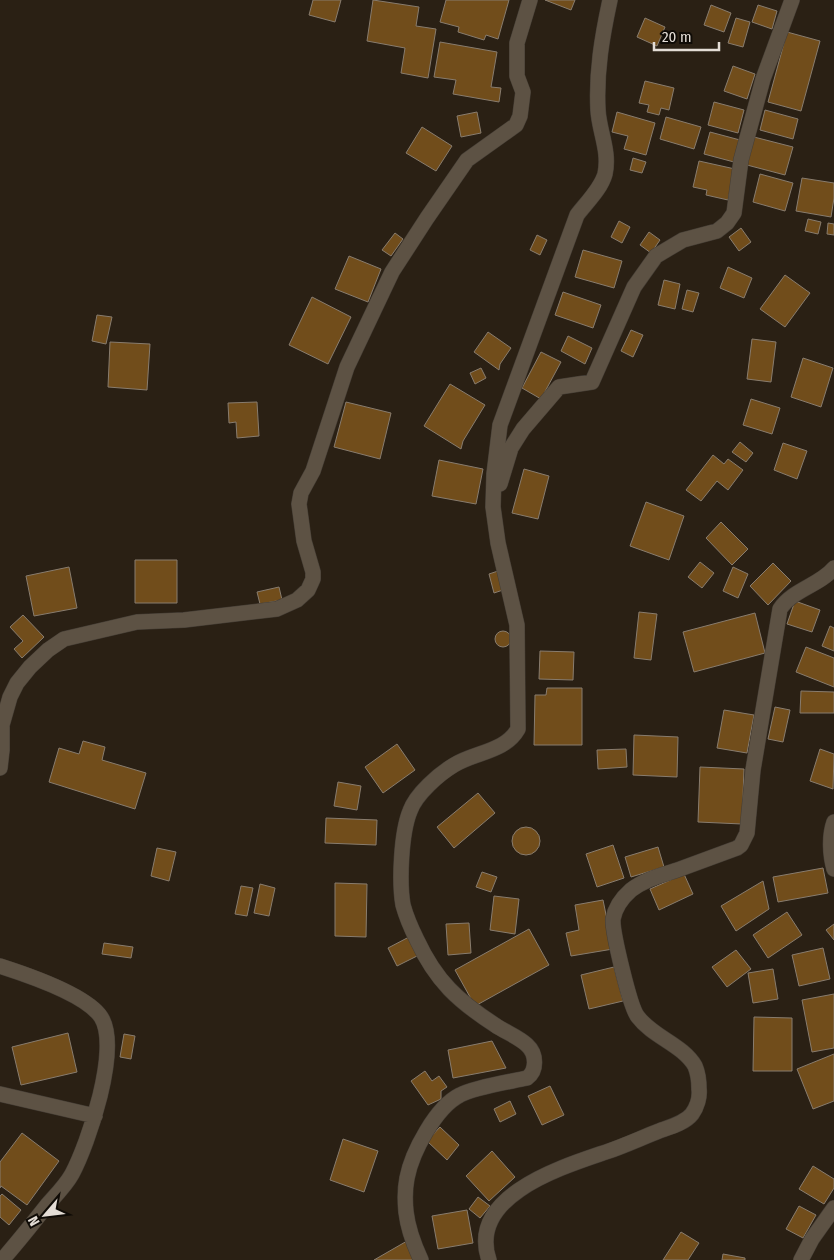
<svg xmlns="http://www.w3.org/2000/svg" width="834" height="1260" viewBox="0 0 834 1260" font-family="'Fira Sans Condensed',sans-serif">
  <style>
    .building { fill: #714d1b; stroke: #887c6e }
    .lines { fill: none; stroke-linecap: round; stroke-linejoin: round }
    .street-casing { stroke: #443d35; stroke-width: 16 }
    .street { stroke: #5d5244; stroke-width: 15 }
  </style>
  <rect width="100%" height="100%" fill="#2a2014"/>
  <!-- building -->
  <path class="building" d="M313,0H341L335,22L309,15Z
    M373,0L419,7L416,26L436,29L428,78L401,73L405,48L367,41Z
    M446,0H509L498,39L486,35L484,40L458,32L459,27L440,22Z
    M545,0H575L571,10Z
    M711,5L731,13L724,32L704,25Z
    M758,5L777,11L772,29L752,22Z
    M645,18L665,27L657,46L637,37Z
    M736,18L750,22L743,47L728,43Z
    M787,32L820,41L801,111L768,102Z
    M440,42L497,52L491,87L501,88L499,102L453,94L456,80L434,77Z
    M733,66L755,74L747,99L724,91Z
    M645,81L674,88L669,110L661,108L659,115L647,112L649,105L639,103Z
    M714,102L744,110L738,133L708,125Z
    M765,110L798,119L793,139L760,130Z
    M477,112L481,133L461,137L457,116Z
    M617,112L655,123L646,155L624,149L628,136L612,132Z
    M666,117L701,127L694,149L660,139Z
    M422,127L452,146L436,171L406,153Z
    M710,132L740,140L734,162L704,154Z
    M754,137L793,147L785,175L747,165Z
    M633,158L646,162L642,173L630,170Z
    M699,161L735,169L728,200L706,195L707,190L693,187Z
    M760,174L793,183L785,211L753,202Z
    M802,178L834,183V198L831,217L796,211Z
    M808,219L821,222L818,234L805,231Z
    M619,221L630,227L622,243L611,237Z
    M828,223L834,224V235L827,234Z
    M741,228L751,242L739,251L729,237Z
    M649,232L660,240L651,253L640,245Z
    M395,233L403,239L391,256L382,250Z
    M537,235L547,240L540,255L530,250Z
    M583,250L622,261L614,288L575,277Z
    M349,256L381,269L368,302L335,289Z
    M728,267L752,278L744,298L720,288Z
    M785,275L810,293L785,327L760,309Z
    M664,280L680,284L675,309L658,305Z
    M687,290L699,293L693,312L682,309Z
    M563,292L601,305L593,328L555,315Z
    M312,297L351,317L328,364L289,345Z
    M97,315L112,317L106,344L92,341Z
    M631,330L643,335L633,357L621,351Z
    M488,332L511,348L500,364L499,370L474,352Z
    M568,336L592,348L585,364L561,351Z
    M752,339L776,342L771,382L747,379Z
    M110,342L150,344L147,390L108,387Z
    M541,352L561,362L541,399L522,388Z
    M803,358L833,368L821,407L791,397Z
    M481,368L486,378L475,384L470,373Z
    M450,384L485,405L463,441L461,449L424,426Z
    M751,399L780,408L772,434L743,425Z
    M257,402L259,436L237,438L236,422L229,423L228,403Z
    M346,402L391,413L380,459L334,447Z
    M740,442L753,453L746,462L732,452Z
    M783,443L807,451L797,479L774,470Z
    M713,455L724,464L728,459L743,470L728,490L717,481L701,501L686,490Z
    M439,460L483,469L476,504L432,496Z
    M524,469L549,476L538,519L512,513Z
    M646,502L684,516L669,560L630,546Z
    M721,522L748,549L732,565L706,538Z
    M135,560H177V603H135Z
    M700,562L714,573L702,588L688,577Z
    M773,563L791,581L768,605L750,586Z
    M69,567L77,608L34,616L26,576Z
    M733,567L748,574L738,598L723,591Z
    M498,571L503,590L494,593L489,574Z
    M279,587L282,600L260,604L257,592Z
    M795,601L820,610L812,632L787,624Z
    M639,612L657,614L651,660L634,658Z
    M755,613L765,653L694,672L683,632Z
    M23,615L44,637L22,658L14,649L23,641L10,627Z
    M830,626L834,628V651L822,646Z
    M495 639a8 8 0 1 1 16 0a8 8 0 1 1-16 0Z
    M806,647L834,658V687L796,672Z
    M540,651L574,652L573,680L539,679Z
    M547,688H582V745H534L535,695H546Z
    M801,691L834,692V713H800Z
    M775,707L790,710L783,742L768,739Z
    M724,710L754,715L747,753L717,748Z
    M634,735L678,737L677,777L633,775Z
    M83,741L105,747L102,760L146,773L135,809L49,782L59,748L79,754Z
    M397,744L415,770L383,793L365,767Z
    M626,749L627,767L598,769L597,750Z
    M820,749L834,754L833,789L810,781Z
    M700,767L744,769L742,824L698,822Z
    M338,782L361,786L357,810L334,806Z
    M478,793L495,813L454,848L437,827Z
    M326,818L377,820L376,845L325,843Z
    M512 841a14 14 0 1 1 28 0a14 14 0 1 1-28 0Z
    M613,845L624,878L597,887L586,854Z
    M658,847L664,867L631,877L625,857Z
    M157,848L176,852L169,881L151,876Z
    M823,868L828,893L778,902L773,877Z
    M482,872L497,877L491,892L476,887Z
    M684,874L693,894L659,910L650,889Z
    M763,881L769,909L736,931L721,906Z
    M335,883L367,884L366,937L335,936Z
    M260,884L275,888L269,916L254,913Z
    M241,886L253,888L247,916L235,914Z
    M494,896L519,899L515,934L490,930Z
    M603,900L613,949L571,956L566,933L579,930L575,905Z
    M787,912L802,935L768,958L753,935Z
    M469,923L471,953L448,955L446,924Z
    M834,924V940L826,930Z
    M529,929L549,965L475,1006L455,970Z
    M409,937L419,955L397,966L388,948Z
    M104,943L133,947L131,958L102,954Z
    M823,948L830,979L799,986L792,955Z
    M736,950L751,969L727,987L712,967Z
    M614,967L623,1001L589,1009L581,975Z
    M773,969L778,999L753,1003L748,973Z
    M834,994V1048L812,1052L802,1000Z
    M754,1017L792,1018V1071H753Z
    M68,1033L77,1072L21,1085L12,1047Z
    M124,1034L135,1036L131,1059L120,1057Z
    M492,1041L506,1068L453,1078L448,1050Z
    M834,1054V1101L813,1109L797,1069Z
    M425,1071L432,1081L439,1076L447,1087L441,1091V1099L428,1105L411,1081Z
    M550,1086L564,1115L542,1125L528,1096Z
    M510,1101L516,1114L500,1122L494,1109Z
    M440,1127L459,1145L447,1160L427,1141Z
    M22,1133L59,1161L27,1205L1,1186L0,1188V1162Z
    M343,1139L378,1151L364,1192L330,1180Z
    M492,1151L515,1177L489,1201L466,1176Z
    M813,1166L834,1179V1188L824,1204L799,1189Z
    M2,1194L21,1210L9,1225L0,1217V1196Z
    M478,1197L490,1206L480,1218L469,1209Z
    M799,1206L816,1215L803,1238L786,1229Z
    M467,1210L473,1243L438,1249L432,1216Z
    M681,1232L699,1243L688,1260H663Z
    M407,1241L418,1260H374Z
    M723,1254L745,1258V1260H722Z"/>
  <g class="lines">
    <defs>
      <path id="street" d="M500,484L511,448L523,429L559,387L592,382L634,287L656,256L683,240L717,231L727,223L734,213L741,160L763,79L792,0
        M0,768L2,750V725L10,697L17,683L30,667L48,650L64,639L137,622L184,620L277,609L297,600L308,590L313,579V572L304,541L299,504L301,493L313,471L347,367L392,272L427,218L467,160L516,125L520,116L523,92L517,76V43L530,0
        M834,822C829,836 830,855 834,869
        M0,966C25,974 86,994 101,1017C121,1048 88,1144 72,1174C66,1185 56,1195 48,1204C33,1223 18,1242 2,1260
        M0,1094L95,1116
        M421,1260C414,1245 408,1229 406,1212C405,1202 405,1188 407,1178C412,1152 436,1107 460,1095C475,1087 509,1082 527,1078C537,1071 537,1054 527,1045C519,1037 505,1032 495,1025C458,1001 436,981 417,940C412,930 406,916 403,905C399,882 401,833 410,811C416,794 439,774 454,765C475,752 505,752 518,729L517,625L498,543L493,507L494,474L500,425L577,215C586,203 601,189 605,174C610,151 599,131 598,110C596,72 602,37 610,0
        M489,1260C467,1196 562,1167 606,1152C624,1146 641,1138 659,1131C670,1127 685,1123 692,1114C697,1107 700,1097 699,1089C699,1082 698,1073 695,1066C683,1045 653,1037 638,1017C630,1008 612,931 613,919C615,908 623,897 631,890C645,879 663,875 680,869C699,862 718,855 737,848L741,845L747,833L753,770L780,609C792,590 820,585 834,568
        M801,1260L812,1239L834,1208"/>
    </defs>
    <!-- street casing -->
    <use href="#street" class="street-casing"/>
    <!-- street -->
    <use href="#street" class="street"/>
  </g>
  <!-- north arrow -->
  <g transform="translate(45 1215) rotate(242)" stroke="#0f0b06" stroke-width="4" paint-order="stroke">
  <path d="M0-4L9 19L0 12L-9 19Z" fill="#e4ddd6"/>
  <text y="-8" font-size="14" font-weight="bold" text-anchor="middle" fill="#e4ddd6">N</text>
  </g>
  <!-- scale -->
  <path d="M654 42v8h65v-8" fill="none" stroke="#e4ddd6" stroke-width="2.5"/>
  <text x="662" y="42" font-size="15" fill="#e4ddd6" stroke="#0f0b06" stroke-width="4" paint-order="stroke">20 m</text>
</svg>
